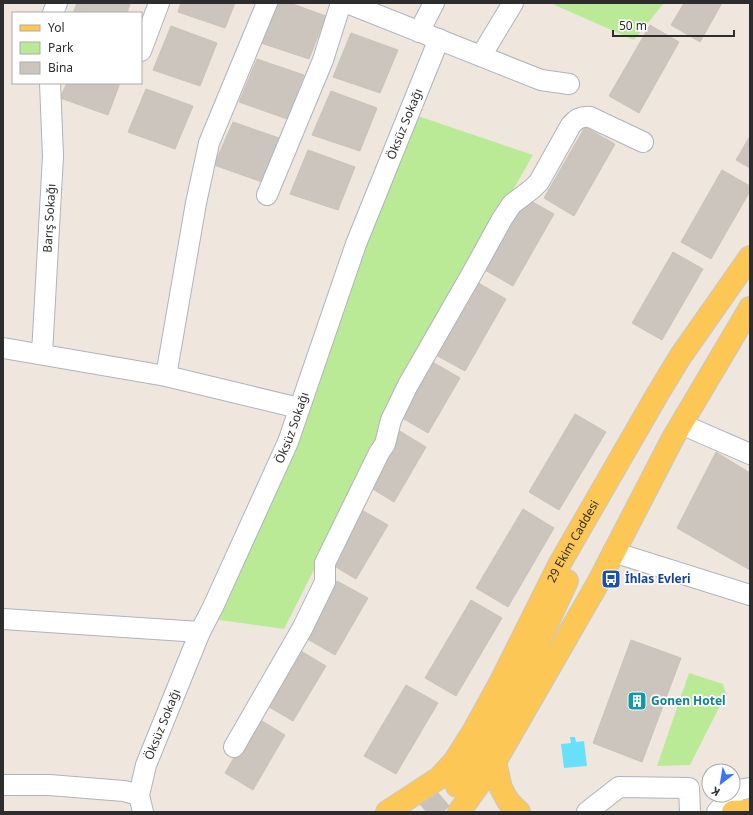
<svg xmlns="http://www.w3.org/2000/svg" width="753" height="815" viewBox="0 0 753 815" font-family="'Noto Sans',sans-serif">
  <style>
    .green { fill: #bbea97 }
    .water { fill: #69e0fa }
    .building { fill: #cbc5bd; stroke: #cbc3b7 }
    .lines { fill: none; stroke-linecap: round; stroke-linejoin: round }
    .major-tunnel { stroke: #c8c2bb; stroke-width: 22; stroke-dasharray: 22 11; stroke-linecap: butt }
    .minor-casing { stroke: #aeb3bd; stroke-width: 22 }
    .major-casing { stroke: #c8c8c8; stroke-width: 24 }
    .minor { stroke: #fff; stroke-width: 20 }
    .major { stroke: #fdc755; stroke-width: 22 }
    .labels { text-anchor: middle; stroke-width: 3.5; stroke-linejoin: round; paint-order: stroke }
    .street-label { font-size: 12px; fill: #2d2d2d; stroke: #fff }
    .transit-label { font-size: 12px; font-weight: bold; fill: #164399; stroke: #fff; text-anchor: start }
    .culture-label { font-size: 12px; font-weight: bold; fill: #0d838f; stroke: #fff; text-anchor: start }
  </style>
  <rect width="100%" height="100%" fill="#efe7de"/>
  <!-- green -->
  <path class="green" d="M550,3H664L634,40Z
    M418,116L533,155L400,388L326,546L284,629L219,620L355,267Z
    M689,673L723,684L726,694L690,765L657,766Z"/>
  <!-- water -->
  <path class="water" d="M570,737H575L576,742L584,741L587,766L564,768L561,744L571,743Z"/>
  <!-- building -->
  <path class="building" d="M77,3H126L130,4L127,13H73Z
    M181,3H235L225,28L178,12Z
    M278,3H290L326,16L309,59L261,43Z
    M684,3H722L700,42L671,25Z
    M650,25L679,42L639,113L609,96Z
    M171,26L217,43L200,86L153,70Z
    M351,33L398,50L380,93L333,77Z
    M257,59L304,75L287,119L239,102Z
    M67,83H120L108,115L60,98Z
    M146,89L193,106L175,149L128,132Z
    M331,91L377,108L360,151L312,135Z
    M233,122L279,138L262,182L214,165Z
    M585,127L615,144L574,216L544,198Z
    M750,136V168L736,160Z
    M308,150L355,167L338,210L290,194Z
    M722,170L750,186V191L711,259L681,242Z
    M524,197L554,214L513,286L483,269Z
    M673,252L703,269L662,340L632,323Z
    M475,281L506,299L465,371L434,354Z
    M431,361L460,378L428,433L399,416Z
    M575,414L606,432L559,510L529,492Z
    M398,430L426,447L394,502L366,485Z
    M716,452L750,473V570L677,528Z
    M360,509L388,525L356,579L329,563Z
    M523,509L554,528L508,607L476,588Z
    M337,581L368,598L335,655L304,637Z
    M471,600L502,618L456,696L425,678Z
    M631,640L681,658L642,762L593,743Z
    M296,648L326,666L293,721L264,704Z
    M406,685L438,703L396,774L364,756Z
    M257,718L285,735L253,790L225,773Z"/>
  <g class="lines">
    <!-- major-tunnel -->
    <path class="major-tunnel" d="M426,812L457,786"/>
    <defs>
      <g id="minor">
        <path d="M347,3L541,80L569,84"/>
        <path d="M53,13L57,3"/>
        <path d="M419,32L434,3"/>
        <path d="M141,51L159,3"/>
        <path d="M481,56L513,3"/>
        <path d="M267,195L323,60L341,3"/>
        <path d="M3,348L166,376L299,408"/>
        <path id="s1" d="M42,354L53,156L50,83"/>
        <path d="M166,376L196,203L209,143L267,3"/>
        <path d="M681,424L750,454"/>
        <path d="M613,552L750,595"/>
        <path d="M3,619L200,632"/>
        <path d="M234,747L302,629L325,582V563L379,453L385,444L391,420L408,385L470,277L502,219L512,204L532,189L539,182L571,125C577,118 582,116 590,117L643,142"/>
        <path d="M3,785H49L124,791L139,795"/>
        <path id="s2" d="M143,812L139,795L146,765L200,632L213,607L288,442L356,244L439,39"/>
        <path d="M587,812L619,787L689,788L690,812"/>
        <path d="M717,812L738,790L750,788"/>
      </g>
      <g id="major">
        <path d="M495,762L501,788L508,801L519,812"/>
        <path d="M457,786C480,759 496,728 511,697C531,658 549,620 567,581"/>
        <path id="s3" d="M387,812L439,778L454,762L473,732L500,683L559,565L657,395L680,357L750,257"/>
        <path d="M459,812L495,762L598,583L673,438L750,308"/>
        <path d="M733,812L750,811"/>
      </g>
    </defs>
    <!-- minor casing -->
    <use href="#minor" class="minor-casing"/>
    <!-- major casing -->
    <use href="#major" class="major-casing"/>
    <!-- minor -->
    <use href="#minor" class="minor"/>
    <!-- major -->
    <use href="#major" class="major"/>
  </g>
  <!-- icons -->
  <defs>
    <symbol id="bus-square" viewBox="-11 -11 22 22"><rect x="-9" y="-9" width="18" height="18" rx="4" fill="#1a4fb4" stroke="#fff"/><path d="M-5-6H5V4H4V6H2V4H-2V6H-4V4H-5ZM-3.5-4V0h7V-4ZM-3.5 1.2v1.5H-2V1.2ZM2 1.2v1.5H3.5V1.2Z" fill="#fff"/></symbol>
    <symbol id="building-square" viewBox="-11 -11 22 22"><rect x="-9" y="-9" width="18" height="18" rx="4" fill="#0f9aa8" stroke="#fff"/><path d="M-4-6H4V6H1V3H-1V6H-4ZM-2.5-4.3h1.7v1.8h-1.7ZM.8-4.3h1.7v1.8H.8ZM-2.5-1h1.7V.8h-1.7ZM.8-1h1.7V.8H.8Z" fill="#fff"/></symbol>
  </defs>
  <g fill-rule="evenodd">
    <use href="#bus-square" x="600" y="568" width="22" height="22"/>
    <use href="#building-square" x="626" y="690" width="22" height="22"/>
  </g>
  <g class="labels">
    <!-- street labels -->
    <g class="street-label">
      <text dy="4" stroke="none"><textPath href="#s2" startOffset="740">Öksüz Sokağı</textPath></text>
      <text dy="4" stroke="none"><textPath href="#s1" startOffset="136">Barış Sokağı</textPath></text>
      <text dy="4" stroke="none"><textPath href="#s2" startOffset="416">Öksüz Sokağı</textPath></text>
      <text dy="4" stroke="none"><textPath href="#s3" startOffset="335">29 Ekim Caddesi</textPath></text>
      <text dy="4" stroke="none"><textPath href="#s2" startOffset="92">Öksüz Sokağı</textPath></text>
    </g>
    <!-- transit labels -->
    <g class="transit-label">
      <text x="625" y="583">İhlas Evleri</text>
    </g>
    <!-- culture labels -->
    <g class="culture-label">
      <text x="651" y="705">Gonen Hotel</text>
    </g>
  </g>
  <!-- border -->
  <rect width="753" height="815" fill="none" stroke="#2d2d2d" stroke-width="8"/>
  <!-- legend -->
  <rect x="12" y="12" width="130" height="72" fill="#ffffff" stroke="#ababab"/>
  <rect x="20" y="25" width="20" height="6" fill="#fdc755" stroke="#ababab"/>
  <text x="48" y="32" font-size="12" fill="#2d2d2d">Yol</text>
  <rect x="20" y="42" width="20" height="12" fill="#bbea97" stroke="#ababab"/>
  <text x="48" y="52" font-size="12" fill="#2d2d2d">Park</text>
  <rect x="20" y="62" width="20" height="12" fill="#cbc5bd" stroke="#ababab"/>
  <text x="48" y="72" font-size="12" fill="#2d2d2d">Bina</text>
  <!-- north arrow -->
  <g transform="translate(721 783) rotate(211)"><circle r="19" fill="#ffffff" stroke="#ababab"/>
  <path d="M0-3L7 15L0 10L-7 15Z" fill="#3c72ff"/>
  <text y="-6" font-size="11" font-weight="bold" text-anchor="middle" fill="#2d2d2d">K</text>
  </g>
  <!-- scale -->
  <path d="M613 30v6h121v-6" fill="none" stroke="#2d2d2d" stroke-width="2"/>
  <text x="619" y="30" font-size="12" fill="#2d2d2d" stroke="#ffffff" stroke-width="3" paint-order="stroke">50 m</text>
</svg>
